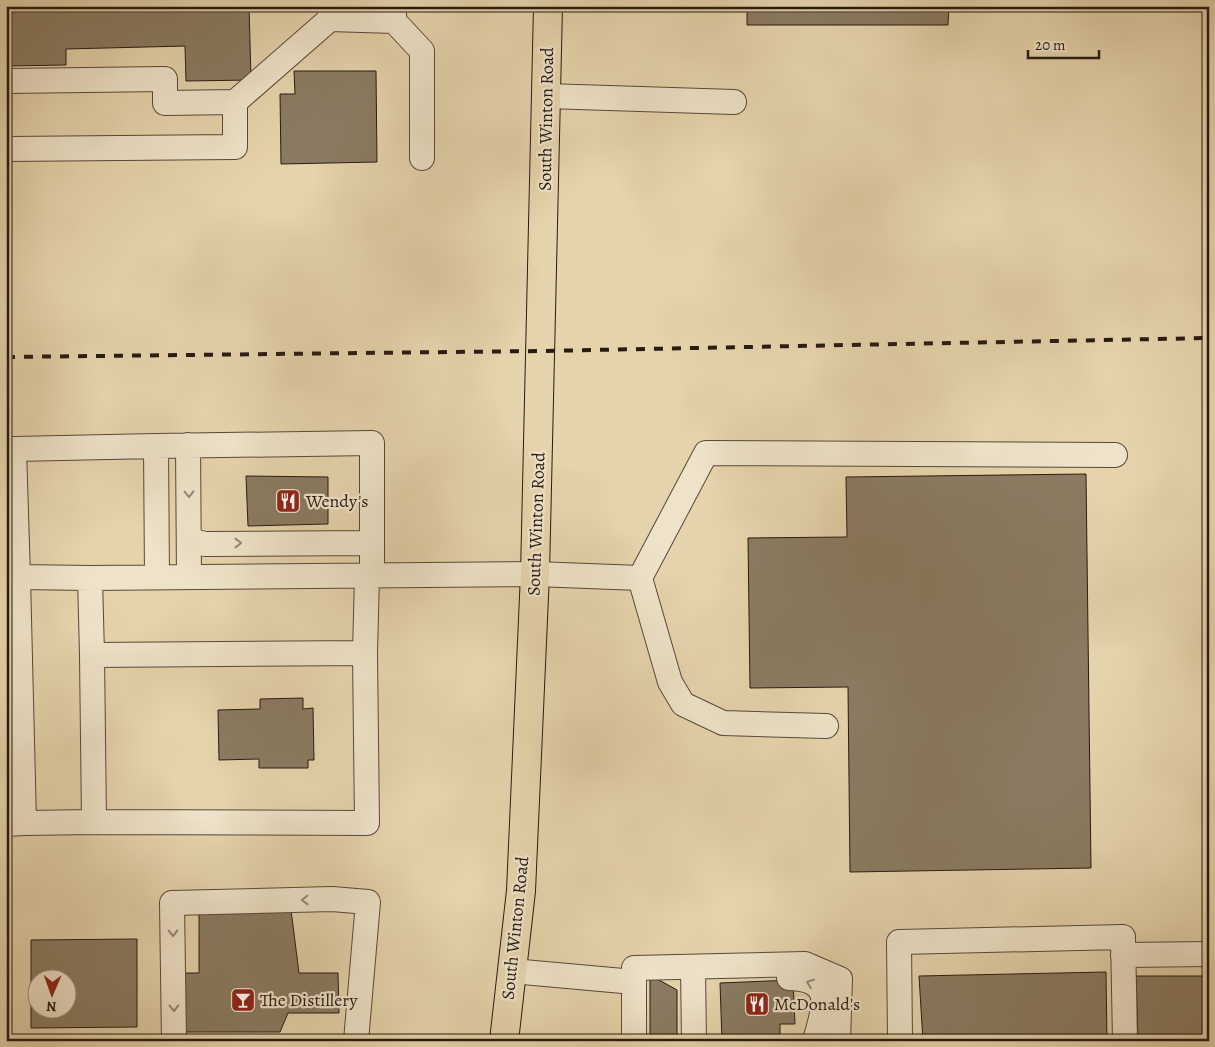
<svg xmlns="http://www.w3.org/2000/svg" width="1215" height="1047" viewBox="0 0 1215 1047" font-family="Alegreya,serif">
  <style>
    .building { fill: #8a7b62; stroke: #271b13; fill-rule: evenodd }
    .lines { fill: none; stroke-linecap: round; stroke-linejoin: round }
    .minor-casing { stroke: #564939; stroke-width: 26 }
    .major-casing { stroke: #271b13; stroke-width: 30 }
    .minor { stroke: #eee2c8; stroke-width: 24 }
    .major { stroke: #e5d3ab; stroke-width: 28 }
    .rail { stroke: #271b13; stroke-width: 4; stroke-dasharray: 9 9; stroke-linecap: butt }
    .oneway { stroke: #948877 }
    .labels { text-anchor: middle; stroke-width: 4.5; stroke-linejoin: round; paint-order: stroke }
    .street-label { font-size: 18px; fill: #271b13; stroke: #eee2c8 }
    .poi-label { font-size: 18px; fill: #271b13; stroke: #eee2c8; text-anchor: start }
  </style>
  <rect width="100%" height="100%" fill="#e5d3ab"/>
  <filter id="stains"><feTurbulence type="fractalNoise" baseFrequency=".004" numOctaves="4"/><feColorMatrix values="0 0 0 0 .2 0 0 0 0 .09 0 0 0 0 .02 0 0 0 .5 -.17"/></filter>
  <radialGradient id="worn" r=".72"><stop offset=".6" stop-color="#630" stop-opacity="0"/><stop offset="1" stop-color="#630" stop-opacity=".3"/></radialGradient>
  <!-- building -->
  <path class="building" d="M6,6H249L251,80L186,81L185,46L66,49V65L6,66Z
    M747,6H949L948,25H747Z
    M294,71H376L377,162L281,164L280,94H295Z
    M1086,474L1091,868L850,872L848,687L750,688L748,538L847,537L846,477Z
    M246,476L328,477V524L248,526Z
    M303,698V709L313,708L314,760H308V768H259V759L219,760L218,710L260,709V699Z
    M291,910L299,973H338L339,1013H288L280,1032H176V973H199V911Z
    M137,939V1027L31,1028V940ZM38,980H68V1010H38Z
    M1106,972L1107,1041H923L919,976Z
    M650,975L677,990V1041H650Z
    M1136,976H1209V1041H1138Z
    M793,980L795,1024H780V1041H722L720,983Z"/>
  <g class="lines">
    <defs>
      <path id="minor" d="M394,6V21L422,51V158
        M330,19L394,21
        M6,81L165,79V103L235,102L330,19V6
        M546,96L734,102
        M6,149L235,147V102
        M188,445L189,577
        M189,540L205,544L372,543
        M18,577L14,449L156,446
        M157,577L156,446L372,443V575
        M90,578L92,655
        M640,578L670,682L683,704L723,723L826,726
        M94,822L367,823L365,653
        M24,823L94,822L92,655L365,653L367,576
        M6,824L24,823L18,577L90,578L535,574L640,578L706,453L1115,455
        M1123,955L1209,954
        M693,967L694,1041
        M512,971L634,982
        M789,978C834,979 825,1006 816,1037V1041
        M174,1041L172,903L332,899L368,902L356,1041
        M634,1041V968L805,964L840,979L838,1041
        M900,1041L899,942L1123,937L1125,1041"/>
      <path id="major" d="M504,1041L521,891L535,574L548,6"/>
    </defs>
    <!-- minor casing -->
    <use href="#minor" class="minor-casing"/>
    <!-- major casing -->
    <use href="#major" class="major-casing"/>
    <!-- minor -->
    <use href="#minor" class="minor"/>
    <!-- major -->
    <use href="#major" class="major"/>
    <!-- rail -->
    <path class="rail" d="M6,357L541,351L1209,338"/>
  </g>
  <!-- one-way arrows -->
  <defs><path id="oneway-chevron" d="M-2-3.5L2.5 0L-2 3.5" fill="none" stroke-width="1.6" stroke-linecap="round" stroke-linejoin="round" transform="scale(1.25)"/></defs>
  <g class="oneway">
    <use href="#oneway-chevron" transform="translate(189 494) rotate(89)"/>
    <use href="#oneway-chevron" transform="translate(238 543)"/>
    <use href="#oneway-chevron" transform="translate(305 900) rotate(179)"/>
    <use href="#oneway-chevron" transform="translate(173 933) rotate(89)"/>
    <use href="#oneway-chevron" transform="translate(810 983) rotate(-159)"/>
    <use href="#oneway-chevron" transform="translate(174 1008) rotate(89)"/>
  </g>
  <!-- icons -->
  <defs>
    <symbol id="restaurant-square" viewBox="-11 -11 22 22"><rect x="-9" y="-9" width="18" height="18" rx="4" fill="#8f2418" stroke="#eee2c8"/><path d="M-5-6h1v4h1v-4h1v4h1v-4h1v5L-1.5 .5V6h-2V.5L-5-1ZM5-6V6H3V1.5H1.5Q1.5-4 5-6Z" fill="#fff"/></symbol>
    <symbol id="bar-square" viewBox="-11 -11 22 22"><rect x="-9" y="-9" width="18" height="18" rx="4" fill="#8f2418" stroke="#eee2c8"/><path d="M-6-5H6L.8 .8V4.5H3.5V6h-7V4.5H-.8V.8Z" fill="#fff"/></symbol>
  </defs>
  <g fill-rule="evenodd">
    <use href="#restaurant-square" x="274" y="487" width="28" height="28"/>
    <use href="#bar-square" x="229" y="986" width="28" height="28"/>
    <use href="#restaurant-square" x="743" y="990" width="28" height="28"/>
  </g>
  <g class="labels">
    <!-- street labels -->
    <g class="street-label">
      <text transform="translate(546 119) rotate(-89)" y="6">South Winton Road</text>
      <text transform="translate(536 524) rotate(-88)" y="6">South Winton Road</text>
      <text transform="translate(515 928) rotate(-84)" y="6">South Winton Road</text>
    </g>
    <!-- poi labels -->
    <g class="poi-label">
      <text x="306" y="507">Wendy's</text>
      <text x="260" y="1006">The Distillery</text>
      <text x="774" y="1010">McDonald's</text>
    </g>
  </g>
  <!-- margin -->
  <rect width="1215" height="1047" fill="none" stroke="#e5d3ab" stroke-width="25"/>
  <rect x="8" y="8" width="1200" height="1032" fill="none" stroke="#271b13" stroke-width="2.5"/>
  <rect x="12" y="12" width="1190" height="1022" fill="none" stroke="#271b13"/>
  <!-- north arrow -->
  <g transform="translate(52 994) rotate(182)"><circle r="24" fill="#eee2c8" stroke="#9e9280"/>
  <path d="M0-4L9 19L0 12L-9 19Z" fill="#8f2418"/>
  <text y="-8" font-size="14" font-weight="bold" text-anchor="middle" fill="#271b13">N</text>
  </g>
  <!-- scale -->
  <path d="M1028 50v8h71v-8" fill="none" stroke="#271b13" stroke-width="2.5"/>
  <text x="1035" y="50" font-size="15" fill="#271b13" stroke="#eee2c8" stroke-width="4" paint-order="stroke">20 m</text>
  <rect width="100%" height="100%" filter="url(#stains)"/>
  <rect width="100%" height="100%" fill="url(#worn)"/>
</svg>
